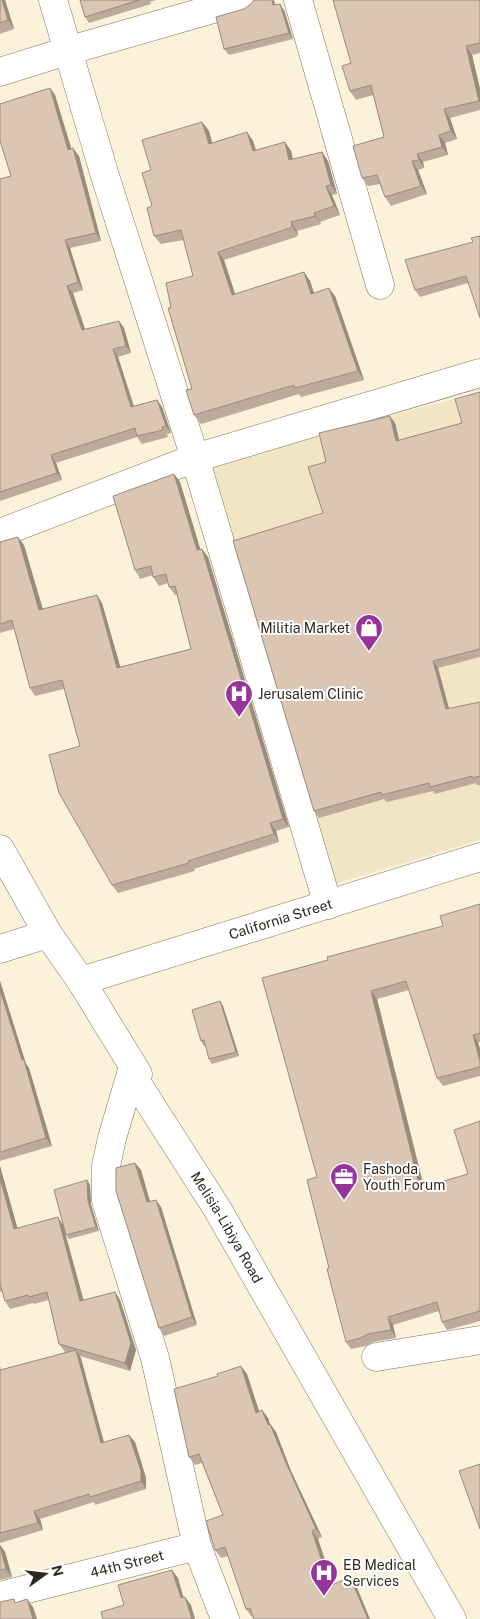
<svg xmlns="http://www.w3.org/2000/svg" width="480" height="1619" viewBox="0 0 480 1619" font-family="'Public Sans',sans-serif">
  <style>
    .built { fill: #f1e5c4 }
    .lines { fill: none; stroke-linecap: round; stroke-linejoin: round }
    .minor-casing { stroke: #7f7660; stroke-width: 29 }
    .major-casing { stroke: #7f7660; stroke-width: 29 }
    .minor { stroke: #fff; stroke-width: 28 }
    .major { stroke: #fff; stroke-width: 28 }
    .wall { fill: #bcaa9a }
    .shaded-wall { fill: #998b7d }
    .building { fill: #dbc6b3; stroke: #998b7d }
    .labels { text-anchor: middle; stroke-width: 4; stroke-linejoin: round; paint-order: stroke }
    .poi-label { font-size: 14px; fill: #2d2920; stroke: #fff; text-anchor: start }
    .street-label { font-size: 14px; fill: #2d2920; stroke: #fff }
  </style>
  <rect width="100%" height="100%" fill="#fcf2d9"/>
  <!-- built -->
  <path class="built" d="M480,392V840L324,887L206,465Z"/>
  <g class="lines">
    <defs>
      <g id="minor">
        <path d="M53,0L105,176L195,458L328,905"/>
        <path d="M298,0L380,285"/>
        <path d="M0,72L67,51L244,0"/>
        <path d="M0,533L195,458L480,373"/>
        <path d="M0,949L48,934"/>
        <path id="s1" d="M81,981L480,857"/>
        <path d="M131,1074L112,1138L106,1166V1201L155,1358L197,1546L225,1619"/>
        <path d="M376,1357L480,1340"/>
        <path id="s2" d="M0,1596L197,1546"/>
      </g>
      <g id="major">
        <path id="s3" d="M0,849L48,934L81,981L138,1074H131L218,1210L452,1619"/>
      </g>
    </defs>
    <!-- minor casing -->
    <use href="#minor" class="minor-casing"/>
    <!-- major casing -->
    <use href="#major" class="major-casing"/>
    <!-- minor -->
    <use href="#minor" class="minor"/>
    <!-- major -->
    <use href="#major" class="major"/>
  </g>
  <!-- wall -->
  <path class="wall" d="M0,0H5L14,29L0,34Z
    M80,0H156L150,2L151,4L89,23L85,17Z
    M480,0V53L472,55L480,89V110L450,118L457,139L445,143L448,155L423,162L424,168L418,170L427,194L391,206L385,197L380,184L368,186L362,178L384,137L373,95L356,100L350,91Z
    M251,4L275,5L284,10L293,39L229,55L224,49L244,9Z
    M50,88L55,95L71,149L79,156L101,241L70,248L83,290L73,293L85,330L119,321L124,328L131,353L118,357L134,406L157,400L162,407L171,433L167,434L168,437L142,444L137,437L56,463L62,480L0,501V179L11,176Z
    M202,122L209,131L212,143L247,132L253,141L256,150L285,142L291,151L293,159L322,152L328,161L337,194L332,195L340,215L320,222L321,224L297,231L298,235L296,237L224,260L235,294L304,272L310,281L314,293L335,296L364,380L301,397L299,394L201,424L194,415L192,389L171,308L193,276L184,240L161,244L154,236L152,206L151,170Z
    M473,242L468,283L420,297L415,290Z
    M480,392V657L438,668L449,709L480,702V785H477L476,783L435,794L433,791L387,802L384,799L319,818L314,811L323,513L326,462L395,423L399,440L462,423Z
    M174,474L180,482L200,549L208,557L289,827L276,831L279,842L194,869L195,871L118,893L112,885L80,746L64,689L35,696L30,688L14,629L0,633V542L24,545L43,609L102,603L120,667L191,649L177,595H175L169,587L168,583L159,586L153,577V575L140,579L135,570Z
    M480,904V1042H478L480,1049V1076L443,1086L437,1078L409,990L377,999L424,1187L468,1174L480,1121V1321L447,1330L442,1322L439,1311L393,1325L396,1338L373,1342L366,1346L351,1349L346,1342L329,1268L317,1177L328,960L443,926Z
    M0,981L26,1064L29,1068L52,1146L0,1161Z
    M220,1001L223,1006L239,1056L212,1064L209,1059L205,1045L204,1046L201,1041Z
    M135,1163L141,1170L150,1201L161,1207L197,1325L164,1336L159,1328Z
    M0,1166L17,1228L83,1300L115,1292L120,1300L136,1350L130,1371L80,1356L104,1442H135L146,1478V1489L95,1505L94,1502L40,1519L43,1530L0,1543V1365L1,1370L67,1352H65L59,1344L49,1300L34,1304L33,1303L10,1309L5,1301L2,1291L0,1292Z
    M87,1180L90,1185L91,1205L99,1231L69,1239L66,1235Z
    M241,1366L247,1374L259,1412L262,1410L268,1418L270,1424L276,1432L291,1471L322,1537L318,1539L333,1585H356L252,1617L246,1609L228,1556L221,1558L215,1550L223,1515L202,1463L195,1465L189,1457L218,1376Z
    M0,1545L5,1552L12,1577L0,1580Z"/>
  <!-- shaded-wall -->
  <path class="shaded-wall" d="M2,0H5L14,29L8,20Z
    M272,0H274L277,11L273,5Z
    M280,4L284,10L293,39L289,33Z
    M466,46L472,55L480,89V102L479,101Z
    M50,88L55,95L74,157L68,150Z
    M444,109L450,118L457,139L451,131Z
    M202,122L209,131L215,153L209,144Z
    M247,132L253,141L259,160L253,151Z
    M439,135L445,143L448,155L442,147Z
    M285,142L291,151L295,169L289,160Z
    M73,148L79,156L101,241L96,233Z
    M322,152L328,161L337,194L331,185Z
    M417,154L423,162L424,168L419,160Z
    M412,161L418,170L427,194L421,186Z
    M326,186L332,195L340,215L334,206Z
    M314,213L320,222L321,224L315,216Z
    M291,222L297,231L298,235L292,226Z
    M65,240L70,248L83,290L78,282Z
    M218,252L224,260L238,303L232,295Z
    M304,272L310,281L317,303L311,294Z
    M67,286L73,293L88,338L82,330Z
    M329,288L335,296L364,380L358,371Z
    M119,321L124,328L131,353L126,346Z
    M113,349L118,357L136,414L131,407Z
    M157,400L162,407L171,433L166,426Z
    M390,416L395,423L401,448L396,441Z
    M51,455L56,463L62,480L57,473Z
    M174,474L180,482L203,558L197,550Z
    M18,537L24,545L45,618L39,610Z
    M202,549L208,557L289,827L283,819Z
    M97,595L102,603L123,676L117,668Z
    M433,661L438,668L451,716L446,709Z
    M270,823L276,831L279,842L274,834Z
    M0,981L26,1064L29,1068L52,1146L46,1138L0,990Z
    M371,991L377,999L426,1196L420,1188Z
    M220,1001L223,1006L239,1056L236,1052Z
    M473,1035L478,1042L480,1049V1061Z
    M135,1163L141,1170L152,1210L147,1202Z
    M0,1166L20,1237L14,1229L0,1178Z
    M87,1180L90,1185L91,1205L99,1231L96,1227L88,1201Z
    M156,1200L161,1207L197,1325L192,1317Z
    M58,1217L63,1225L86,1309L80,1301Z
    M115,1292L120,1300L136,1350L130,1371L125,1363Z
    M388,1317L393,1325L396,1338L391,1330Z
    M76,1350L81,1358L106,1451L101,1443Z
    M241,1366L247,1374L262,1420L256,1413Z
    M262,1410L268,1418L273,1433L268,1425Z
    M270,1424L276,1432L291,1471L322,1537L316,1529L286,1463Z
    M129,1435L135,1442L146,1478V1489L141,1481Z
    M34,1511L40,1519L43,1530L38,1523Z
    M312,1531L318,1539L336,1594L330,1586Z
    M0,1545L5,1552L12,1577L6,1569Z
    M172,1570L178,1578L186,1606L181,1598Z
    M350,1577L356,1585L370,1619H368Z
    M185,1597L191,1605L195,1619H192Z
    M27,1599L33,1607L37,1619H33Z"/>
  <!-- building -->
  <path class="building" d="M0,0H2L8,20L0,23Z
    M80,0H139L85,17Z
    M254,0H272L273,5L280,4L289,33L224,49L216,17L244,9L251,4Z
    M333,0H480V43L466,46L479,101L444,109L451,131L439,135L442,147L417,154L419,160L412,161L421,186L385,197L377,175L362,178L353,146L384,137L371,85L350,91L342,66L351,63Z
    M50,88L68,150L73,148L96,233L65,240L78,282L67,286L82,330L119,321L126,346L113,349L131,407L157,400L166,426L162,427L163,430L137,436L135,428L51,455L57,473L0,492V179L11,176L0,141V104Z
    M202,122L209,144L247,132L253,151L285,142L289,160L322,152L331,185L326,186L334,206L314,213L315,216L291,222L292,226L290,228L218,252L232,295L304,272L311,294L329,288L358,371L295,388L294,385L194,415L186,390L192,389L168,308H171L166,283L193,276L181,230L154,236L147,208L152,206L142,173L151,170L142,140Z
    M480,236V318L466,276L415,290L405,260L473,242L471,238Z
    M480,392V649L433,661L446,709L480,702V776L472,778V776L430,787L429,783L382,795L381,792L314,811L233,541L323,513L308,467L326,462L319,433L390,416L396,441L462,423L455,399Z
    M174,474L197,550L202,549L283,819L270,823L274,834L188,861L189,863L112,885L59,793L49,755L80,746L62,680L30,688L12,620L0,624V542L18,537L39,610L97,595L117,668L191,649L175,586L169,587L166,574L153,577L151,566L135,570L113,496Z
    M480,904V1033L473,1035L480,1061V1067L437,1078L406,981L371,991L420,1188L468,1174L454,1130L480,1121V1311L442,1322L437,1302L388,1317L391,1330L368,1334L360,1338L346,1342L327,1269L329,1268L307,1180L317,1177L262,978L328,960L327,957L443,926L440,916Z
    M0,990L22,1060H24L46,1138L0,1152Z
    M220,1001L236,1052L209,1059L204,1040L201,1041L192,1010Z
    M135,1163L147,1202L156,1200L192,1317L159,1328L116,1191V1168Z
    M0,1178L14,1229L58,1217L80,1301L115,1292L131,1343L125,1363L59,1344L47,1292L29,1297L28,1295L5,1301L0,1284Z
    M87,1180L88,1201L96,1227L66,1235L54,1190Z
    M76,1350L101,1443L129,1435L141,1471V1481L90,1497L89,1494L34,1511L38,1523L0,1533V1370Z
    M241,1366L256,1413L262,1410L268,1425L270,1424L286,1463L316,1529L312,1531L330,1586L350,1577L368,1619H254L250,1608L246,1609L225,1547L215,1550L206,1521L223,1515L199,1454L189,1457L174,1389L218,1376L217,1374Z
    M480,1464V1529L459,1471Z
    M0,1546L6,1569L0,1570Z
    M172,1570L181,1598L185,1597L192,1619H103L101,1612L124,1605L118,1585Z
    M14,1599L15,1603L27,1599L33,1619H0V1602Z"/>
  <!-- icons -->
  <defs>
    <symbol id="shop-pin" viewBox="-11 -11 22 30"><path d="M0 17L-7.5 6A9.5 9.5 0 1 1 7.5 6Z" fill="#96349c" stroke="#fff"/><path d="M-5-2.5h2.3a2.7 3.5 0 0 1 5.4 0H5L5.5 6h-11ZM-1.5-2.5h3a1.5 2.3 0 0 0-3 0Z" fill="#fff"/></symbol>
    <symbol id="hospital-pin" viewBox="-11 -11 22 30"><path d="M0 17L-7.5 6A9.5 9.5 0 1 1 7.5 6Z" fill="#96349c" stroke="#fff"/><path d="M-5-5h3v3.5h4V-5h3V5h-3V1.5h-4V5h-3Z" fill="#fff"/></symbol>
    <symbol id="office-pin" viewBox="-11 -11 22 30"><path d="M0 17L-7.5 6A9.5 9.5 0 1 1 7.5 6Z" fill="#96349c" stroke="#fff"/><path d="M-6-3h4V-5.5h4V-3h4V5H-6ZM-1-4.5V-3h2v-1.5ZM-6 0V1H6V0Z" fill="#fff"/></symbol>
  </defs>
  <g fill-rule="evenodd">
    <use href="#shop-pin" x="353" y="612" width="32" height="43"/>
    <use href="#hospital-pin" x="223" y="678" width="32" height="43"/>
    <use href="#office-pin" x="328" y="1161" width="32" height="43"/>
    <use href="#hospital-pin" x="308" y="1557" width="32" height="43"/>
  </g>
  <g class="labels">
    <!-- poi labels -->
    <g class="poi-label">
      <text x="350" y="633" text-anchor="end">Militia Market</text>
      <text x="258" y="699">Jerusalem Clinic</text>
      <text x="363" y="1174">Fashoda<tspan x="363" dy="16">Youth Forum</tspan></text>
      <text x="343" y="1570">EB Medical<tspan x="343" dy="16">Services</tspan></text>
    </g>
    <!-- street labels -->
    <g class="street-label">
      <text dy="5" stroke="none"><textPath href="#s1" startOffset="209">California Street</textPath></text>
      <text dy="5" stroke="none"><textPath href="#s3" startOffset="452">Melisia-Libiya Road</textPath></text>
      <text dy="5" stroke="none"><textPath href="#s2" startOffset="131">44th Street</textPath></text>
    </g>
  </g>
  <!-- north arrow -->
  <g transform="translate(45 1574) rotate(75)" stroke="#ffffff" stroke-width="4" paint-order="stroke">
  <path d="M0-4L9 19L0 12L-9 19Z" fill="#2d2920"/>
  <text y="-8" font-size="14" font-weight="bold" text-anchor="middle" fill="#2d2920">N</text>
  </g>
</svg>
